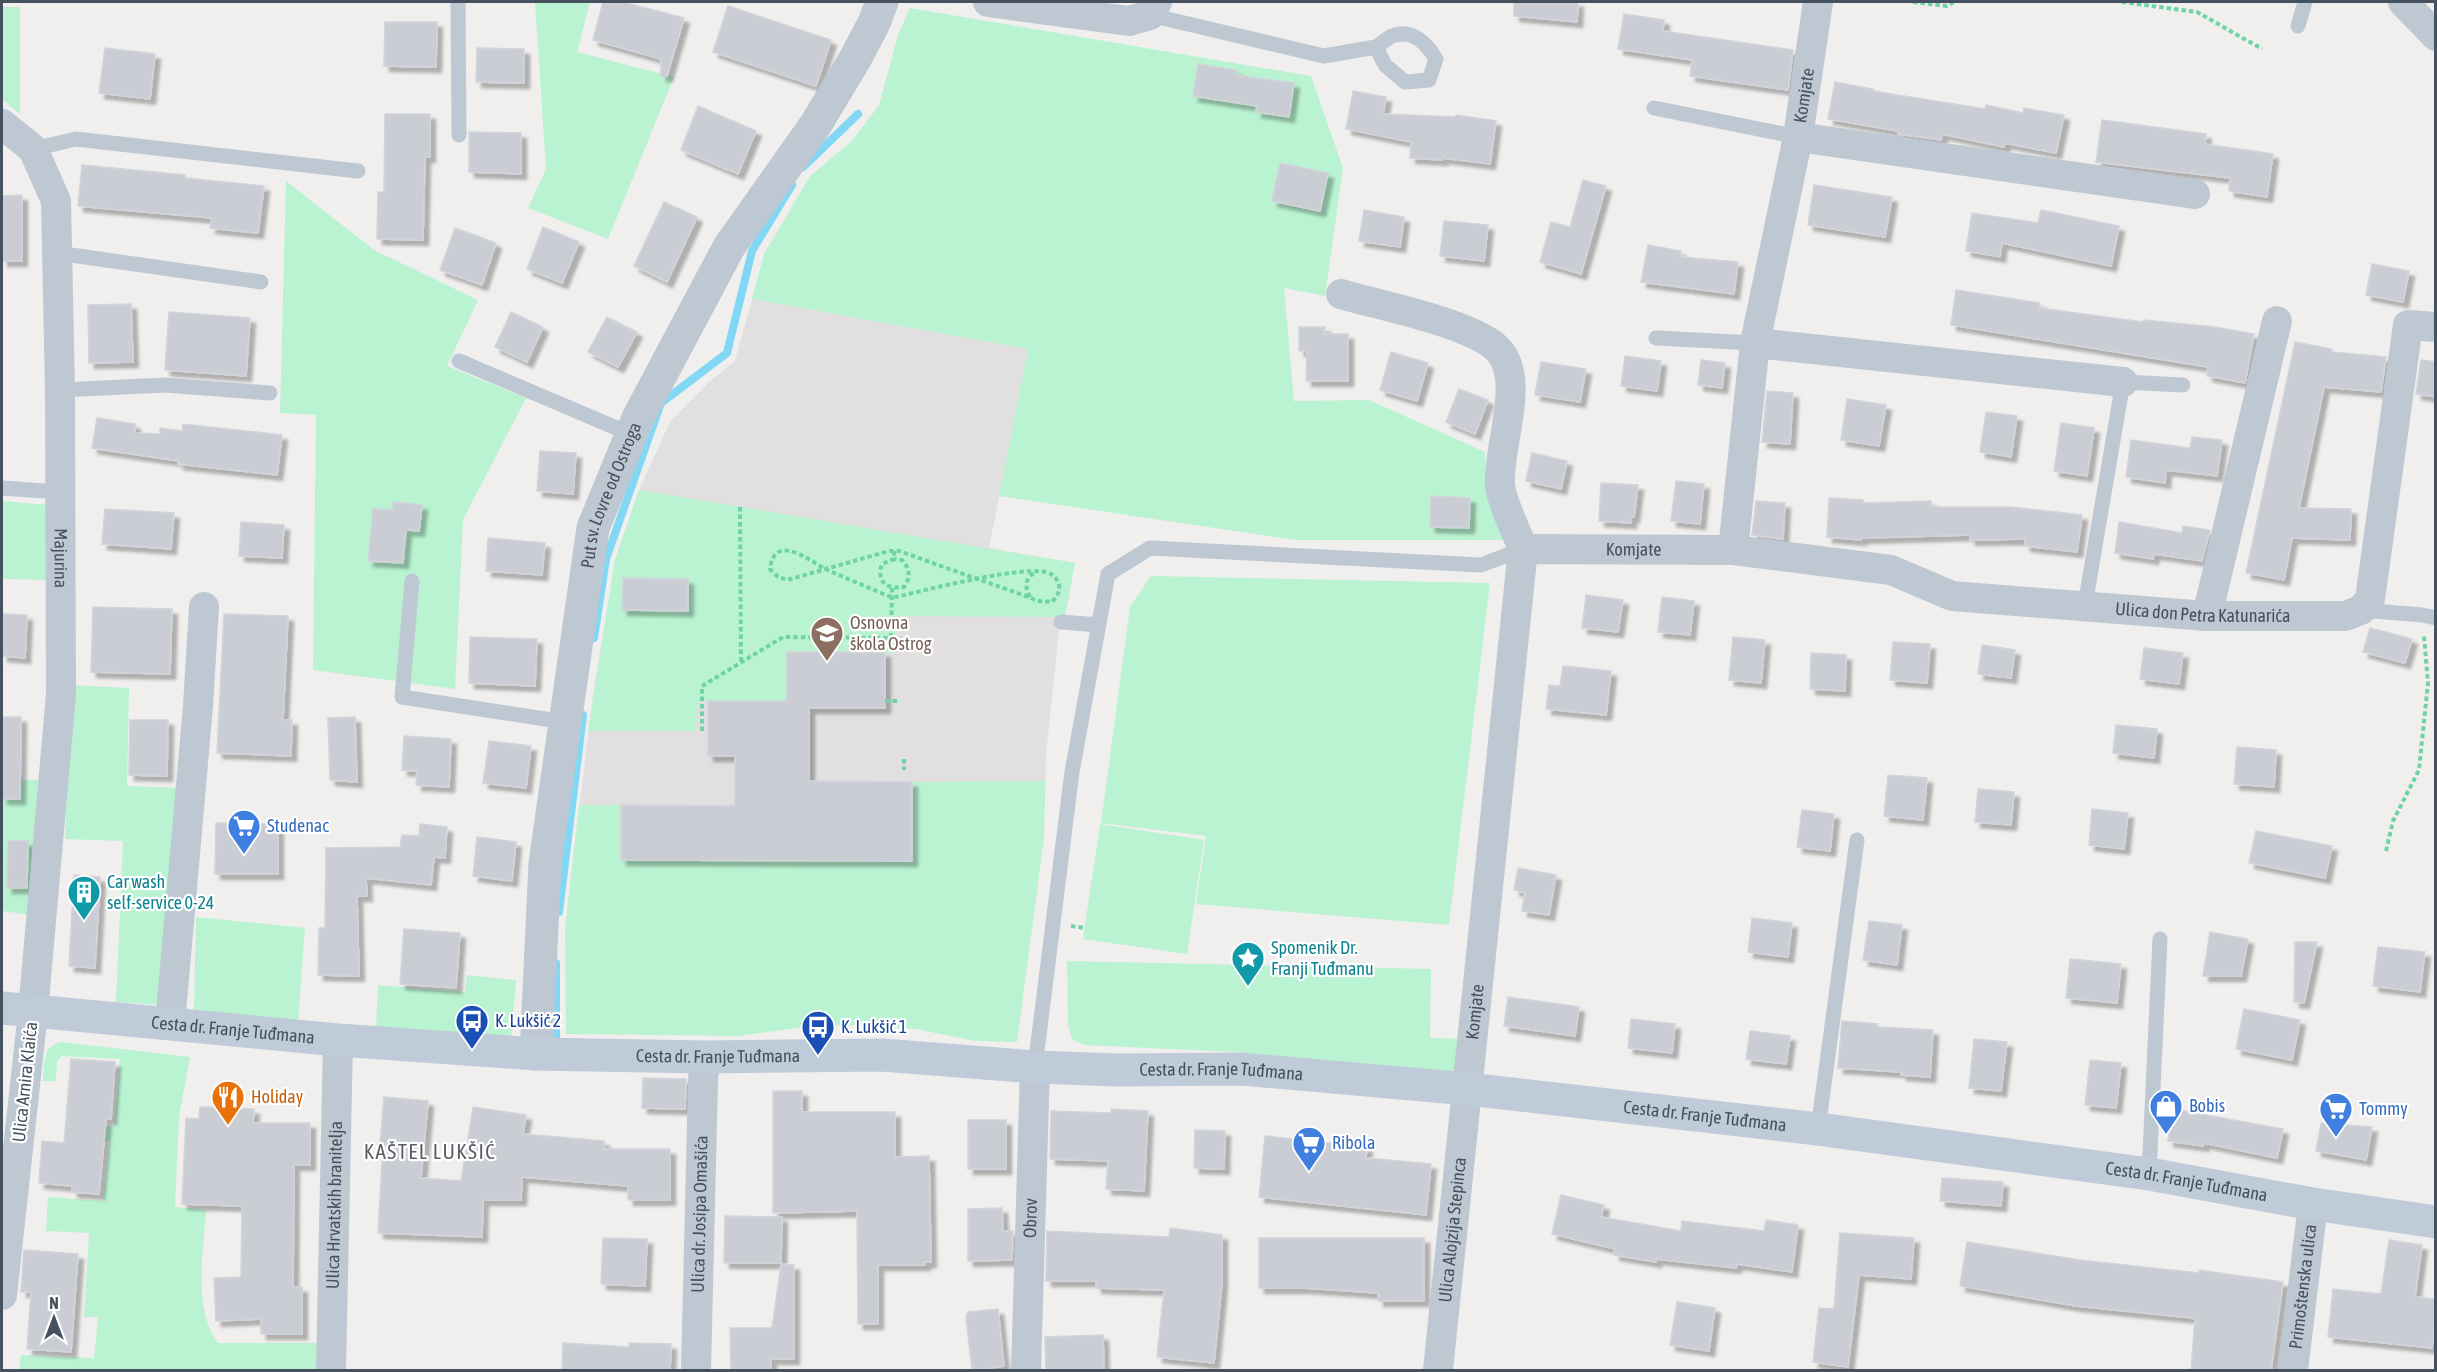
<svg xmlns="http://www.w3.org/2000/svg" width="2437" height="1372" viewBox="0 0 2437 1372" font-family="'Asap Condensed',sans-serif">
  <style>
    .education { fill: #e2dfe0 }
    .green { fill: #b9f3d1 }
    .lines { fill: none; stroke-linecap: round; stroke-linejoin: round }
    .stream { stroke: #82d8f4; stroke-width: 8 }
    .building { fill: #cacdd4; stroke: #d2d4db; stroke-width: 1.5; filter: url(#shadow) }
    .path { stroke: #6ed4a5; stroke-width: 4; stroke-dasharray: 4.5 3; stroke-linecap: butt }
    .service { stroke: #bec8d2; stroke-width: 15 }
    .minor { stroke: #bec8d2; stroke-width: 30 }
    .tertiary { stroke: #bec8d2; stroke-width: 33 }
    .secondary { stroke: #bfcbd9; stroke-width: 33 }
    .labels { text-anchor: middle; stroke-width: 4.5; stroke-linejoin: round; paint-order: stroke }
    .street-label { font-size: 18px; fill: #45515e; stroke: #fff }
    .education-label { font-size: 18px; fill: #785e54; stroke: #fff; text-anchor: start }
    .shop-label { font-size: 18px; fill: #366cbe; stroke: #fff; text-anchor: start }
    .culture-label { font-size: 18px; fill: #0d838f; stroke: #fff; text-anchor: start }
    .transit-label { font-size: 18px; fill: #164399; stroke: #fff; text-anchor: start }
    .food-label { font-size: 18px; fill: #c56008; stroke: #fff; text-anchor: start }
    .quarter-label { font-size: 21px; letter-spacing: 1.5px; fill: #5a5e64; stroke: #fff }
  </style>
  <defs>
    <filter id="shadow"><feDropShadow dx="5.5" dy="5.5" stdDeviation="1.5" flood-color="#0004"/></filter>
  </defs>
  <rect width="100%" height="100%" fill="#f1eeee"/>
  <!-- education -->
  <path class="education" d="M752,299L1028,349L989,548L1075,563L1060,622L1046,754L1044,838L565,930L592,701L615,560L639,490L670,422L708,383L735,361Z"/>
  <!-- green -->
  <path class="green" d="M535,2H590L577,52L674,77L608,239L528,208L546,169Z
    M2,7H20V114L2,99Z
    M910,8L1311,76L1343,168L1325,296L1284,288L1294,401L1369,400L1485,452L1486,486L1503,540H1296L999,496L1028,349L752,299L764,254L810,176L852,141L879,105L898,35Z
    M286,181L374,250L478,300L447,366L526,398L463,520L455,689L313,670L316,415L280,413Z
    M639,490L1075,563L1065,617L896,616V653L787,652V701H697L696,731H588L615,560Z
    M2,501L49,505L50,580L2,579Z
    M1151,576L1490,583L1449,925L1196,904L1206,836L1101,823L1130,607Z
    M71,685L129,688L127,786L181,788L162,1005L116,1002L123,841L65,839Z
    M2,779L43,780L31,915L2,911Z
    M1045,781L1044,838L1017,1042L975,1041L916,1029L870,1025L812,1026L739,1036L566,1034L565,930L579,805H621V860L911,861L912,782Z
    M1100,824L1204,840L1187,954L1083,939Z
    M196,917L305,928L298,1021L194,1010Z
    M1067,961L1431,969L1430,1038L1466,1039L1457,1074L1236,1052L1084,1045L1072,1039L1068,1025Z
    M467,975L516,980L511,1041L376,1028L378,985L465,992Z
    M62,1042L190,1057L179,1116L175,1207L206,1210C204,1251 192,1308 218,1343H320L319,1370H19L21,1355L94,1358L98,1317H84L89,1233L46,1231L48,1197L103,1201L109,1141L67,1137L69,1124L114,1127L120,1059L62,1056L57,1061L56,1081H43C44,1064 42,1045 62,1042Z"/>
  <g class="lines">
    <!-- stream -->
    <path class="stream" d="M803,167L858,114
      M594,638L606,559L661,403L727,353L752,251L792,185
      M559,912L583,715
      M556,963V1044"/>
  </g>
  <!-- building -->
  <path class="building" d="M603,2H623L684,18L667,76H661V59L593,40Z
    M1514,2H1578L1577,22L1514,16Z
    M728,6L831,40L816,86L713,52Z
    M1624,14L1664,20L1663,31L1793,50L1788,90L1690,76L1692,60L1618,49Z
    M385,22H437L436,67L384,66Z
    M105,48L155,54L150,99L99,93Z
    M477,48L524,49V83L476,82Z
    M1198,64L1236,70L1235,75L1294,83L1289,117L1256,112L1257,106L1193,96Z
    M1835,82L1873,89V91L1985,109L1986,105L2023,113L2024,108L2064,115L2056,153L2005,143L2004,147L1942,134L1941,140L1898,134V131L1828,119Z
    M1353,91L1386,97L1383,114L1455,117L1456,115L1496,121L1490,164L1442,158V160L1410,158L1411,142L1346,129Z
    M698,106L756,131L738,174L681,150Z
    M385,114H430V157H425L423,240L377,239L378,192H384Z
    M2102,120L2206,134L2205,144L2273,154L2267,197L2229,191L2230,178L2096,162Z
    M469,132L521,133V174L469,172Z
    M1280,163L1328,173L1320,211L1272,201Z
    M82,165L185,175V178L264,186L258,233L210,228L212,218L78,206Z
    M1583,180L1606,186L1581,274L1540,262L1551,222L1570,227Z
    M1814,185L1892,197L1885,237L1808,225Z
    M22,195V261H2V196Z
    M664,202L697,217L667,282L634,266Z
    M1364,210L1404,217L1400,247L1359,241Z
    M2041,210L2119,226L2111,266L2002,243L2000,257L1966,251L1972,213L2038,223Z
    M1444,221L1488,225L1484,261L1440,256Z
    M543,227L579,242L562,283L527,269Z
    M455,228L496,243L482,285L440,270Z
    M1648,245L1681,251L1680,257L1738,262L1734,294L1641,282Z
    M2372,264L2409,271L2403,302L2366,295Z
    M1956,290L2040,303L2039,308L2143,322L2144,320L2215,327L2254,334L2245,383L2207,376L2208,367L1951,325Z
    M131,304L133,362L89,363L88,305Z
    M169,312L250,318L246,376L165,370Z
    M511,312L543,327L527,362L495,347Z
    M607,317L637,332L618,367L588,352Z
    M1299,327H1325L1324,334H1348V381H1306L1307,351H1299Z
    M2295,342L2332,349V352L2386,357L2381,392L2324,387L2299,508L2351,509L2350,540L2292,538L2284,580L2246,573Z
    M1391,352L1428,363L1417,401L1380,390Z
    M1625,356L1661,361L1657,391L1621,386Z
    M1701,360L1725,363L1722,388L1698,385Z
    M2421,360L2436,362V397L2416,394Z
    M1541,362L1586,369L1580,402L1535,395Z
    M1459,389L1488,400L1475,434L1446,422Z
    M1767,391L1793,393L1790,444L1762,442Z
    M1847,399L1886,405L1879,446L1841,440Z
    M1986,412L2017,416L2011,457L1980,452Z
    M97,418L135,424V433L160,434V428L182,431L183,424L282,435L277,475L178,464L179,461L92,448Z
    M2061,423L2094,428L2087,476L2054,471Z
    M2192,437L2222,440L2217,476L2166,470L2165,483L2126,477L2131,440L2190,448Z
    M540,451L576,453L573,494L537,491Z
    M1532,453L1567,461L1561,489L1526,481Z
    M1676,481L1704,484L1700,524L1671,521Z
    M1601,483L1638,485L1634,517H1631V523L1599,521Z
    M1431,496L1470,498L1469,528L1430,527Z
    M1829,498L1863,500V503L1931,501V507H2010L2082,515L2077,552L2025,546V539L1970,540V535L1861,538V540L1827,537Z
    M1756,501L1785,503L1783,539L1752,535Z
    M393,502L422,505L419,531L406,530L403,563L368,561L373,509L393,510Z
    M105,509L174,513L171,549L102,544Z
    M241,522L284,525L282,558L239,556Z
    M2119,522L2182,533L2183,526L2210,530L2202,561L2154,554L2153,559L2115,553Z
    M488,538L545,543L542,575L486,571Z
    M623,578L688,579V611L622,610Z
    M1586,595L1623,600L1618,632L1582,628Z
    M1662,597L1694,601L1690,635L1658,632Z
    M93,607L172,609L170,674L91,672Z
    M2,614L27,615L25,658L2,656Z
    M224,614L288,616L283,720H292L291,756L217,753Z
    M2370,628L2412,639L2405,663L2363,652Z
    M470,637L537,639L535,686L469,683Z
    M1733,637L1765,640L1761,683L1729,680Z
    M1893,642L1930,644L1927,683L1890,680Z
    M1982,645L2015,650L2011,678L1978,674Z
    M2144,648L2183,653L2179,684L2140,679Z
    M787,652H885V708H809V781L912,782V861L621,860V805L735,806V756H708V701H787Z
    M1811,653L1846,655L1845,691L1810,689Z
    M1563,666L1611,671L1606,715L1546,709L1549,685L1560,686Z
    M2,717H21L20,799H2Z
    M355,717L357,782L330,780L328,718Z
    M130,720H168L167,776L129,775Z
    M2116,725L2157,729L2154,758L2113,753Z
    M404,736L451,739L449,787L416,785L417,771L402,770Z
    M489,741L531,746L526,788L483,783Z
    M2237,747L2276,750L2274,787L2234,784Z
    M1888,775L1927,778L1923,820L1884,816Z
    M1978,789L2014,792L2011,825L1975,822Z
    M2092,809L2128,813L2124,849L2089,845Z
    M1802,810L1834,814L1830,851L1797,847Z
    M216,823L278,824V874H215Z
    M420,824L447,827L445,858L434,857L431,885L366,878L367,896H357L359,976L318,975L319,928H325L326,848L400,847L402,835L419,836Z
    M2256,831L2332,846L2325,878L2249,863Z
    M477,837L516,842L512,881L473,876Z
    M8,841H28L27,888H7Z
    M1518,868L1556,875L1549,915L1522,911L1525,893L1514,890Z
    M74,875L100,877L95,968L69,966Z
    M1752,918L1792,923L1788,957L1748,952Z
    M1869,921L1902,925L1897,965L1863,960Z
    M404,929L460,933L456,988L400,984Z
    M2210,932L2248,939L2241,976H2203Z
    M2295,942H2317L2304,1003L2294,1002Z
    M2378,947L2425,952L2420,992L2373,986Z
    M2070,959L2121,964L2117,1003L2066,998Z
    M1508,997L1579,1007L1575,1036L1504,1026Z
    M2244,1009L2300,1020L2292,1060L2236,1049Z
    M1631,1019L1675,1024L1672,1053L1628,1048Z
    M1842,1021L1878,1024L1877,1027L1933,1030L1930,1077L1901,1075V1072L1838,1068Z
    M1750,1031L1790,1036L1786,1064L1746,1059Z
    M1974,1039L2007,1042L2001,1091L1969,1088Z
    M71,1059L115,1062L111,1119H106L99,1194L72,1192V1186L39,1183L42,1141L64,1143Z
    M2090,1060L2121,1063L2116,1108L2085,1105Z
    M643,1078L686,1079L685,1109L642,1108Z
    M773,1091H802V1112H895V1157L929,1156L931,1262H925V1265H878V1324H858L857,1211L773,1213Z
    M384,1097L428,1101L421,1178L461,1181L473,1107L526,1115L523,1134L604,1141V1149H670V1200H628V1186L522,1177L521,1200H483L482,1237L378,1233L383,1144H380Z
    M200,1107L254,1109L253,1123H310V1165H294L293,1287H302V1334H261V1319L216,1321L214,1278L241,1277L242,1206L182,1204L186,1118L199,1119Z
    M1111,1109L1148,1111L1144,1191L1106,1189L1108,1161L1050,1159L1051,1111L1111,1113Z
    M2173,1109L2283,1129L2277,1158L2204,1143L2203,1146L2168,1141Z
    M968,1120H1006V1169H968Z
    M2321,1123L2372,1127L2366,1160L2316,1151Z
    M1195,1130L1225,1131L1224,1169L1194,1168Z
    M1265,1136L1367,1147L1366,1158L1431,1164L1426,1215L1259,1197Z
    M1942,1178L2003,1182L2001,1206L1940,1201Z
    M1561,1195L1604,1205L1601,1217L1681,1231L1682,1221L1764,1231L1766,1220L1798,1225L1792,1272L1737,1264L1736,1268L1656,1259V1262L1614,1255L1615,1249L1552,1234Z
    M1002,1208L1003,1231H1013L1012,1260L968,1261V1209Z
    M725,1216L782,1217L781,1263H724Z
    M1170,1228L1222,1235V1283L1214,1363L1157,1357L1164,1290L1096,1288V1281H1046L1047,1231L1169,1237Z
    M1840,1233L1914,1238L1911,1279L1859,1275L1848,1367L1813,1362L1819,1308L1834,1309Z
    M603,1238L647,1239L645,1286L601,1284Z
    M1259,1238H1424V1301H1378V1293L1305,1288H1259Z
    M2389,1240L2422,1245L2415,1297L2436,1299L2432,1348L2328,1337L2333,1289L2381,1294Z
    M1967,1242L2080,1260L2199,1273V1270L2283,1282L2271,1371H2191L2195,1319L2193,1318L2076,1306L1960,1286Z
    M24,1250L78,1254L71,1352L27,1349L31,1292H21Z
    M781,1264L794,1265V1359H771V1371H731L730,1328H772Z
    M1677,1302L1715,1308L1709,1351L1670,1345Z
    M998,1309L1004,1366L972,1370L966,1317L968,1312Z
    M1103,1335L1104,1371H1046L1045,1337Z
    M563,1343L629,1347V1343L671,1344L670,1371H562Z"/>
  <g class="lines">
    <!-- path -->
    <path class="path" d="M1913,2L1947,6L1954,2
      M2122,2L2197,12L2262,49
      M740,507L741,662
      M894,551V559L882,564C876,581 886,590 904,587C911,577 910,569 902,560L894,559
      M825,569L888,596L896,597C922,591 1033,562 1051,574C1056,577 1058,581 1059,585C1060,593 1057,596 1052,602L1037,601L1031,598L899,551H889L787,580L778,577L770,569C774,533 808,559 825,569
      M892,588L891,638H902
      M1030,597C1024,586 1025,578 1036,572
      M885,701H898
      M702,731V686L783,637L891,638
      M904,759V770
      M2386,851L2393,821L2419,770L2428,683L2424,636
      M1071,926L1085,928"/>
    <!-- service -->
    <path class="service" d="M458,2L459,135
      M1150,15L1324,56L1376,47L1385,65L1405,82L1429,80L1436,59C1427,44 1412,28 1392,36C1387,38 1381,44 1376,47
      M2298,26L2305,2
      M1654,108L1798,137
      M33,149L76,139L358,171
      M57,253L261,282
      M1656,338L1755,343
      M459,361L633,435
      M60,390L165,385L270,393
      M2,488L59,492
      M412,581L402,697L565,722
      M2085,605L2123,382L2183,385
      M2361,610L2422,615L2436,618
      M1061,622L1099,625
      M1035,1067L1072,772L1108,574L1150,548L1481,565L1523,549
      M1818,1129L1857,840
      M2149,1174L2160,939"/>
    <!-- minor -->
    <g class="minor">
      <path d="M988,2L1129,21L1150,15L1157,2"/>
      <path d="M2403,2L2436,36"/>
      <path id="s1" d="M2,124L33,149L56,201L60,390L61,695L33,1012L2,1295"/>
      <path d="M1798,137L2195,194"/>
      <path d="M1341,294C1382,306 1461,321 1493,345C1530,373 1497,445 1500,485C1501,500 1517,533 1523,549"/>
      <path d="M1755,343L2123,382"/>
      <path id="s2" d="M1733,550L1891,570L1952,596L2207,616H2345L2361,610L2370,599L2408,325L2436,327"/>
      <path d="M2207,616L2277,321"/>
      <path d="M170,1024L198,706L204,607"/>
      <path id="s3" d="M331,1370L338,1040"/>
      <path id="s4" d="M696,1370L703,1081L705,1057"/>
      <path id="s5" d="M1026,1370L1035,1067"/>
      <path id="s6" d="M1438,1370L1523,549L1733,550L1755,343L1798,137L1818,2"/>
      <path id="s7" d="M2293,1370L2313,1204"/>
    </g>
    <!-- tertiary -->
    <path class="tertiary" id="s8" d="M536,1054L545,863L593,528L639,416L729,247L816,124L855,59L874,23L882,2"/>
    <!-- secondary -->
    <path class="secondary" id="s9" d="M2,1008L338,1040L536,1054L705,1057L882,1055L1035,1067L1117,1070L1241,1069L1468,1089L1818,1129L2149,1174L2313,1204L2436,1222"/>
  </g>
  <!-- icons -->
  <defs>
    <symbol id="school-pin" viewBox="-11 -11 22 30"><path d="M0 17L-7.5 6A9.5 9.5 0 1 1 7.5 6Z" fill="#8d6e63" stroke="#fff"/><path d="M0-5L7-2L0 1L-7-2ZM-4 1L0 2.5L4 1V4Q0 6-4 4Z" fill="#fff"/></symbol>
    <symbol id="supermarket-pin" viewBox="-11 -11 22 30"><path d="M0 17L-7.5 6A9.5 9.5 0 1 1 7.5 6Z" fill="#3f7fe0" stroke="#fff"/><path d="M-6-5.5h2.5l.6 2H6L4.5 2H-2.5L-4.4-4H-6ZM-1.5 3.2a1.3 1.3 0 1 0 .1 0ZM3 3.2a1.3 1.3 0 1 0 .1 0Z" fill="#fff"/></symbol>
    <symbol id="building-pin" viewBox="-11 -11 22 30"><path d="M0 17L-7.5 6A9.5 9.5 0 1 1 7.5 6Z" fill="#0f9aa8" stroke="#fff"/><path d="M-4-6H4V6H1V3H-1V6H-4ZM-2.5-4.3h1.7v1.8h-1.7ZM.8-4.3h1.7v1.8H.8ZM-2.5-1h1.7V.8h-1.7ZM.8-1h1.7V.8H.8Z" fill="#fff"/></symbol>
    <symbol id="sight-pin" viewBox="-11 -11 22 30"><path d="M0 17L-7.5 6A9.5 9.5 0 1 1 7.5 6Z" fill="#0f9aa8" stroke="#fff"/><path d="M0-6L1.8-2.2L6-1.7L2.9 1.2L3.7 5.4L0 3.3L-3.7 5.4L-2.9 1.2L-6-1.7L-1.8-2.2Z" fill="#fff"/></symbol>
    <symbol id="bus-pin" viewBox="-11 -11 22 30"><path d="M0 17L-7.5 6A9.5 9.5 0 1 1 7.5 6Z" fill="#1a4fb4" stroke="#fff"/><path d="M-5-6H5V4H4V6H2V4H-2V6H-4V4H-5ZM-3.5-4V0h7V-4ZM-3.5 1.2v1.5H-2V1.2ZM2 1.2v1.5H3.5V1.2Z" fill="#fff"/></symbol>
    <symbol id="restaurant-pin" viewBox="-11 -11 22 30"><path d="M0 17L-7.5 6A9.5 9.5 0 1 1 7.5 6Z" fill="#e8710a" stroke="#fff"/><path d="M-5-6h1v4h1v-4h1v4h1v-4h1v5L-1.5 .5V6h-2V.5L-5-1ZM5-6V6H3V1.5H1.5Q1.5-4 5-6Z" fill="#fff"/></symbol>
    <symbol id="shop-pin" viewBox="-11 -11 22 30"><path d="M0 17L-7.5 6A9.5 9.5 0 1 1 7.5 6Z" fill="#3f7fe0" stroke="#fff"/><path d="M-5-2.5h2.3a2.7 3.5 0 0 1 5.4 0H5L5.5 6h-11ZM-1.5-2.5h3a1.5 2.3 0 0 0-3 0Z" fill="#fff"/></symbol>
  </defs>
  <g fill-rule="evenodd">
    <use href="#school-pin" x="808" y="614" width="38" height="52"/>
    <use href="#supermarket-pin" x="225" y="807" width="38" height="52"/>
    <use href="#building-pin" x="65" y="873" width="38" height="52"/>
    <use href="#sight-pin" x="1229" y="939" width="38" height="52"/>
    <use href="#bus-pin" x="453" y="1002" width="38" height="52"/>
    <use href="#bus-pin" x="799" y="1008" width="38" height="52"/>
    <use href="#restaurant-pin" x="209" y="1078" width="38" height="52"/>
    <use href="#shop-pin" x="2147" y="1087" width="38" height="52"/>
    <use href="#supermarket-pin" x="2317" y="1090" width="38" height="52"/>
    <use href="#supermarket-pin" x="1290" y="1124" width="38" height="52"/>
  </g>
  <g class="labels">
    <!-- street labels -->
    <g class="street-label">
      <text dy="6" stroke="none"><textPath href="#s6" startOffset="1496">Komjate</textPath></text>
      <text dy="6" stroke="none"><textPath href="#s8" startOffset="566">Put sv. Lovre od Ostroga</textPath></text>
      <text dy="6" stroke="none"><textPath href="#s6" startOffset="936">Komjate</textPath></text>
      <text dy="6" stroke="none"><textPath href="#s1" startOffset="454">Majurina</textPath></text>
      <text dy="6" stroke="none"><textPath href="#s2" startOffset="477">Ulica don Petra Katunarića</textPath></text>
      <text dy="6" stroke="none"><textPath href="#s6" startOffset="360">Komjate</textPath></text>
      <text dy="6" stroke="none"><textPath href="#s9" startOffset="232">Cesta dr. Franje Tuđmana</textPath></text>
      <text dy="6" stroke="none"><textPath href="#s9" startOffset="718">Cesta dr. Franje Tuđmana</textPath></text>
      <text dy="6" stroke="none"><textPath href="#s9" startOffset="1222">Cesta dr. Franje Tuđmana</textPath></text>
      <text transform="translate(25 1082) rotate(-84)" y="6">Ulica Arnira Klaića</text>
      <text dy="6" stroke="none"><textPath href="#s9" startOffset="1708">Cesta dr. Franje Tuđmana</textPath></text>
      <text dy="6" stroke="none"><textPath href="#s9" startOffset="2194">Cesta dr. Franje Tuđmana</textPath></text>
      <text dy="6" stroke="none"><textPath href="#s3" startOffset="165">Ulica Hrvatskih branitelja</textPath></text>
      <text dy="6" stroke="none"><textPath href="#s4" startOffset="156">Ulica dr. Josipa Omašića</textPath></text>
      <text dy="6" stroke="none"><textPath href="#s5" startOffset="152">Obrov</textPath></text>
      <text dy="6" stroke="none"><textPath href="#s6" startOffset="141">Ulica Alojzija Stepinca</textPath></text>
      <text dy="6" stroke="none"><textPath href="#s7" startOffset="84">Primoštenska ulica</textPath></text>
    </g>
    <!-- education labels -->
    <g class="education-label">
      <text x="850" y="629">Osnovna<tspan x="850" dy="21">škola Ostrog</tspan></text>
    </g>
    <!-- shop labels -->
    <g class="shop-label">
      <text x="267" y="832">Studenac</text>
      <text x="2189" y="1112">Bobis</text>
      <text x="2359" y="1115">Tommy</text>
      <text x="1332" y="1149">Ribola</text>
    </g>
    <!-- culture labels -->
    <g class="culture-label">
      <text x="107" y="888">Car wash<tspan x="107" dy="21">self-service 0-24</tspan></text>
      <text x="1271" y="954">Spomenik Dr.<tspan x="1271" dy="21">Franji Tuđmanu</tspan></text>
    </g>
    <!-- transit labels -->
    <g class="transit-label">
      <text x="495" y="1027">K. Lukšić 2</text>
      <text x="841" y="1033">K. Lukšić 1</text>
    </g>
    <!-- food labels -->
    <g class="food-label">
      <text x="251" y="1103">Holiday</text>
    </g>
    <!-- quarter labels -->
    <g class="quarter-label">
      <text x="430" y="1159">KAŠTEL LUKŠIĆ</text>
    </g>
  </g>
  <!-- border -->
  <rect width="2437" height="1372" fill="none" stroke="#45515e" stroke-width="6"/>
  <!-- north arrow -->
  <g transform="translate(54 1318)" stroke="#ffffff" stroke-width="4.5" paint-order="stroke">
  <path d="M0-4.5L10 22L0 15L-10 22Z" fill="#45515e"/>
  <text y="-9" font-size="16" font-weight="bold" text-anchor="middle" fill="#45515e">N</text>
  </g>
</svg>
